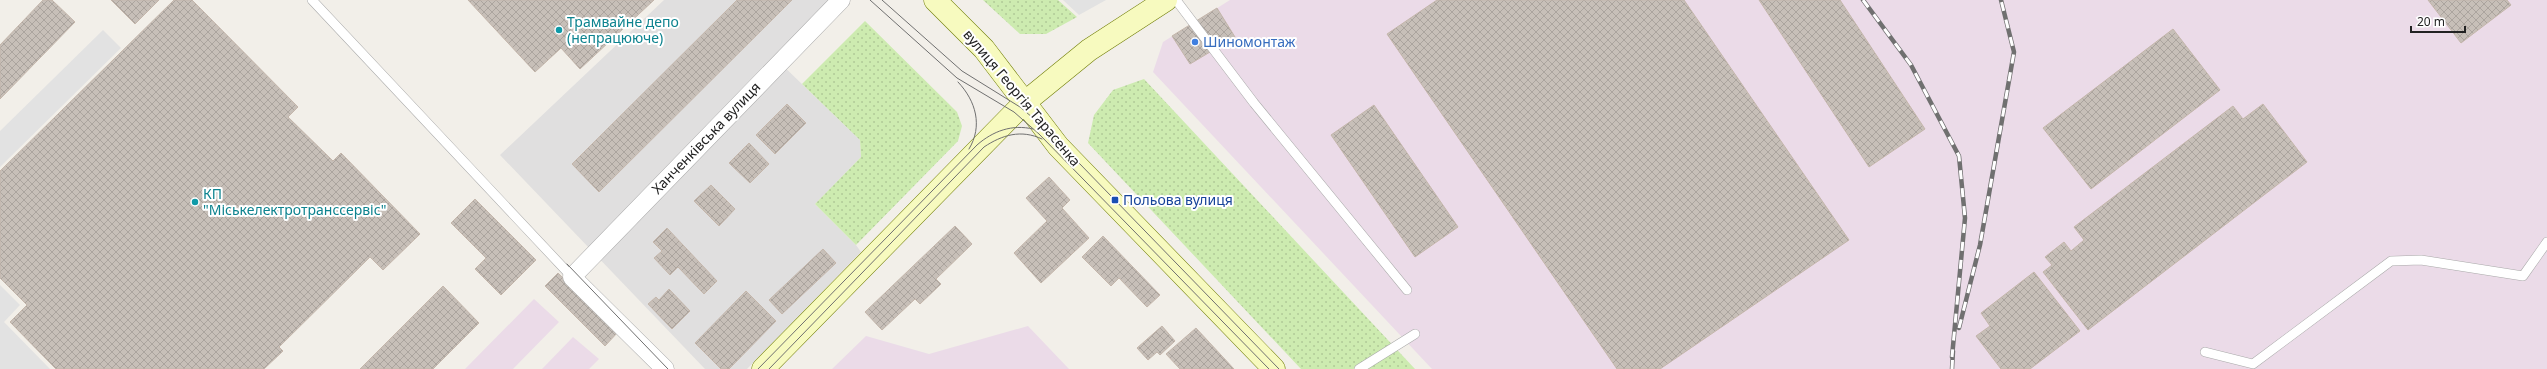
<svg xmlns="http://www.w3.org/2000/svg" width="2547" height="369" viewBox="0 0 2547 369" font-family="'Noto Sans',sans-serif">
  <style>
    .residential { fill: #e0dfdf }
    .industrial { fill: #ebdbe8 }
    .grass { fill: url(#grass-dots) }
    .parking { fill: #e2e2e2 }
    .building { fill: url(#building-cross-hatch); stroke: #c4b6ab }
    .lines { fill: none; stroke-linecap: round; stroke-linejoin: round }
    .service-casing { stroke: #a9a9a9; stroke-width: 10 }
    .minor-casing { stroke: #a9a9a9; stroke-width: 19 }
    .secondary-casing { stroke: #707d05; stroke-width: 23 }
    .service { stroke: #fff; stroke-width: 9 }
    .minor { stroke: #fff; stroke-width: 18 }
    .secondary { stroke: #f7fabf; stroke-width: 22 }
    .tram { stroke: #707070; stroke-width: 1 }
    .rail-casing { stroke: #707070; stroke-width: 4.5 }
    .rail { stroke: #fff; stroke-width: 3; stroke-dasharray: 9; stroke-linecap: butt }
    .culture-dot { fill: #0f9aa8; stroke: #fff; stroke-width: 1.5 }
    .shop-dot { fill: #3f7fe0; stroke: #fff; stroke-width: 1.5 }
    .transit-dot { fill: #1a4fb4; stroke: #fff; stroke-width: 1.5 }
    .labels { text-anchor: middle; stroke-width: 4; stroke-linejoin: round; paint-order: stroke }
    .culture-label { font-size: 14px; fill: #0d838f; stroke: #fff; text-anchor: start }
    .shop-label { font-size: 14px; fill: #366cbe; stroke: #fff; text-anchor: start }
    .street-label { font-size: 14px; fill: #222; stroke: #fff }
    .transit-label { font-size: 14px; fill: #164399; stroke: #fff; text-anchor: start }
  </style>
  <defs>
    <pattern id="grass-dots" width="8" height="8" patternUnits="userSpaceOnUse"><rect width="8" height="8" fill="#cdebb0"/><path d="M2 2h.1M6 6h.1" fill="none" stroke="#b0c997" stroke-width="1.8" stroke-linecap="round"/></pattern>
    <pattern id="building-cross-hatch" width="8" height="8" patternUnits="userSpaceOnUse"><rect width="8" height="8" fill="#c7bfb8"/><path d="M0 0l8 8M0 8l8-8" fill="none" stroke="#aba49e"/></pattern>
  </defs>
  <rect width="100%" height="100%" fill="#f2efe9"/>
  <!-- residential -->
  <path class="residential" d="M664,0H834L775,58L860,140L861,157L815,204L856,245L861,252L747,369H705L500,155Z"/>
  <!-- industrial -->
  <path class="industrial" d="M1230,0H2547V369H1432L1153,72L1163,42Z
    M534,299L559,322L513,369H465Z
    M1028,326L1069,369H832L866,336L929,354Z
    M573,337L599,359L589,369H542Z"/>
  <!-- grass -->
  <path class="grass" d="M983,0H1058L1077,17L1046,34H1020Z
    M865,21L957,112L962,126L958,141L856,245L815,204L861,157L860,140L802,84Z
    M1144,79L1415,369H1301L1088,143L1094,115L1113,90Z"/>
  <!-- parking -->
  <path class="parking" d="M1063,0H1106L1079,15Z
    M103,30L121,48L0,167V131Z
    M0,285L20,305L4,322L50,369H0Z"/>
  <!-- building -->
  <path class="building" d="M43,0H52L75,22L0,99V45Z
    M111,0H159L135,24Z
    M174,0H192L298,107L288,117L333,161L341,153L420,234L383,270L370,257L279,347L283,351L264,369H56L10,322L27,305L0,278V171Z
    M468,0H654L580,69L561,48L535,72Z
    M737,0H792L599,192L572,164Z
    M1437,0H1684L1849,240L1660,369H1617L1387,34Z
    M1759,0H1840L1925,129L1869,167Z
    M2428,0H2507L2511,5L2461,43Z
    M1217,8L1235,37L1190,64L1172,36Z
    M2173,29L2220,90L2091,189L2043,128Z
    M787,104L806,123L775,154L756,135Z
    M2263,104L2307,162L2088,330L2043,272L2052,265L2045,257L2064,242L2071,251L2084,240L2074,227L2233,106L2243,119Z
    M1374,105L1458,227L1415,257L1331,135Z
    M749,143L769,164L750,183L729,163Z
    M1049,177L1070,200L1062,208L1089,238L1041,283L1014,253L1047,221L1026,198Z
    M711,185L735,209L719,226L694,201Z
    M475,199L536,260L501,295L475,269L486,258L451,223Z
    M955,226L972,244L936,279L941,284L920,304L915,299L882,330L865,312Z
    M667,228L717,281L704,294L678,267L670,275L654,258L662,251L653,242Z
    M1103,236L1160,295L1147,307L1119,278L1111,286L1082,257Z
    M823,249L836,263L782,314L769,300Z
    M2034,272L2080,331L2030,369H2001L1976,336L1990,326L1981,313Z
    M558,273L618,332L605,346L545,286Z
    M443,286L479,323L433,369H360Z
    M669,289L690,311L672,329L648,304L656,297L659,300Z
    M746,291L776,321L729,369H721L695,343Z
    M1162,326L1175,341L1160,355L1157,352L1148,360L1137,348Z
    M1196,328L1234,369H1180L1166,354Z"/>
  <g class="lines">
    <defs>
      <path id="service" d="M312,0L572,277
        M1176,0L1254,103L1407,290
        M2205,352L2253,364L2391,261L2421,260L2523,276L2547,242
        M1359,369L1415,334"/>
      <path id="minor" d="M665,369L572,277L841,0"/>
      <path id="secondary" d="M935,0L984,49L1058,146L1274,369
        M763,369L1024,103L1089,50L1166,0"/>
    </defs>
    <!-- service casing -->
    <use href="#service" class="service-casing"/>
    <!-- minor casing -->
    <use href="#minor" class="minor-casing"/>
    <!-- secondary casing -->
    <use href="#secondary" class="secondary-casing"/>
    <!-- service -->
    <use href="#service" class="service"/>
    <!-- minor -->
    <use href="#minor" class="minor"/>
    <!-- secondary -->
    <use href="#secondary" class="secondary"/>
    <!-- tram -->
    <path class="tram" d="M870,0L957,78L1014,112L1039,134L1269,369
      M882,0L962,71L1020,107L1045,128L1279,369
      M958,82C976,101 983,126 969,149
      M567,264L668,369
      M758,369L977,145C993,131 1012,124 1033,129
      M769,369L984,147C1002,135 1021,129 1042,139"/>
    <defs>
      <path id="rail" d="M1863,0L1911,65L1959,156L1965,218L1952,357
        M1959,328L1980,245L2014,52L2001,0
        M1952,369L1953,351"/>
    </defs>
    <!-- rail casing -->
    <use href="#rail" class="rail-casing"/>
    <!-- rail -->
    <use href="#rail" class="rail"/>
  </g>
  <!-- markers -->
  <g class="culture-dot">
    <circle cx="559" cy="30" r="4"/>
    <circle cx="195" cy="202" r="4"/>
  </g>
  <circle class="shop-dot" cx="1195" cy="42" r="4"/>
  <rect class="transit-dot" x="1111" y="196" width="8" height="8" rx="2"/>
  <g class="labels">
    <!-- culture labels -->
    <g class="culture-label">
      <text x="567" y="27">Трамвайне депо<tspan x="567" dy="16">(непрацююче)</tspan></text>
      <text x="203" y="199">КП<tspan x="203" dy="16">"Міськелектротранссервіс"</tspan></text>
    </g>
    <!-- shop labels -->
    <g class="shop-label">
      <text x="1203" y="47">Шиномонтаж</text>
    </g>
    <!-- street labels -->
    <g class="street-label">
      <text transform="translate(1022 98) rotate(50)" y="5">вулиця Георгія Тарасенка</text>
      <text transform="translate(706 138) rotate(-46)" y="5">Ханченківська вулиця</text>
    </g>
    <!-- transit labels -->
    <g class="transit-label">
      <text x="1123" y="205">Польова вулиця</text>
    </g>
  </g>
  <!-- scale -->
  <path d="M2411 26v6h54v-6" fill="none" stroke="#222222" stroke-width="2"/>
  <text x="2417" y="26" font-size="12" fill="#222222" stroke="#ffffff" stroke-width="3" paint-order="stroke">20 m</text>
</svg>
